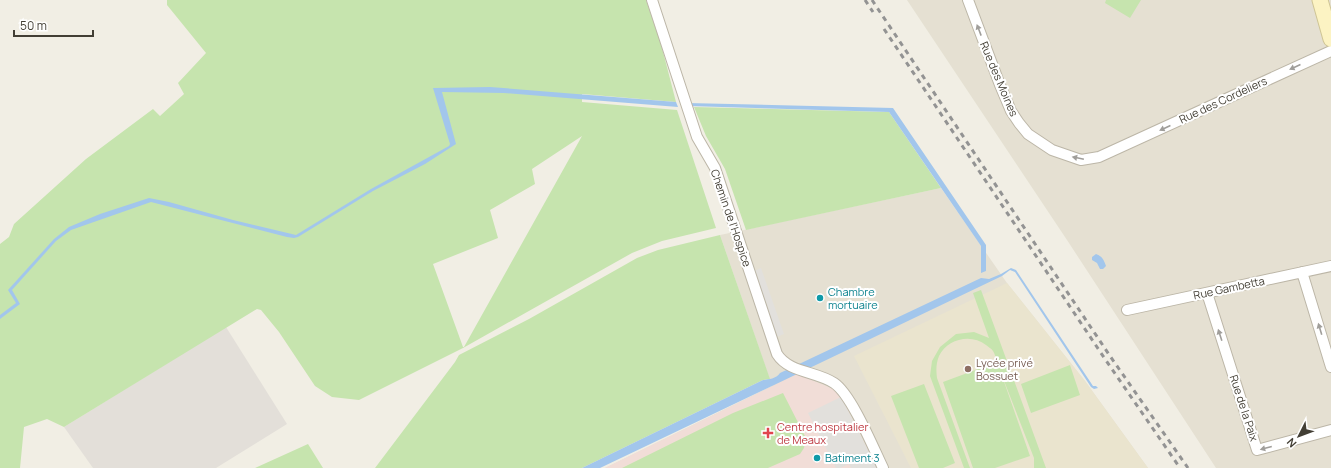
<svg xmlns="http://www.w3.org/2000/svg" width="1331" height="468" viewBox="0 0 1331 468" font-family="Manrope,sans-serif">
  <style>
    .residential { fill: #e5e0d2 }
    .industrial { fill: #e3dfd9 }
    .education { fill: #eae4ce }
    .medical { fill: #f1ddd7 }
    .green { fill: #c6e4ae; fill-rule: evenodd }
    .parking { fill: #e2e0dc }
    .water { fill: #a2c6ec }
    .lines { fill: none; stroke-linecap: round; stroke-linejoin: round }
    .street-casing { stroke: #bcb6a7; stroke-width: 12 }
    .secondary-casing { stroke: #cfc595; stroke-width: 17 }
    .street { stroke: #fff; stroke-width: 10 }
    .secondary { stroke: #fcf3c3; stroke-width: 15 }
    .rail { stroke: #939393; stroke-width: 3; stroke-dasharray: 5 5; stroke-linecap: butt }
    .oneway { fill: #a09e9a }
    .culture-dot { fill: #0f9aa8; stroke: #fff; stroke-width: 1.5 }
    .education-dot { fill: #8d6e63; stroke: #fff; stroke-width: 1.5 }
    .health-dot { fill: #e0444e; stroke: #fff; stroke-width: 1.5 }
    .labels { text-anchor: middle; stroke-width: 4; stroke-linejoin: round; paint-order: stroke }
    .street-label { font-size: 11px; fill: #423e34; stroke: #fff }
    .culture-label { font-size: 11px; fill: #0d838f; stroke: #fff; text-anchor: start }
    .education-label { font-size: 11px; fill: #785e54; stroke: #fff; text-anchor: start }
    .health-label { font-size: 11px; fill: #be3a42; stroke: #fff; text-anchor: start }
  </style>
  <rect width="100%" height="100%" fill="#f1eee4"/>
  <!-- residential -->
  <path class="residential" d="M907,0H1331V468H1216L1067,240Z
    M941,188L1007,283L1085,381L1148,468H605L772,386L720,235Z"/>
  <!-- industrial -->
  <path class="industrial" d="M226,327L287,424L216,468H93L64,427Z"/>
  <!-- education -->
  <path class="education" d="M1007,283L1085,381L1148,468H911L854,356Z"/>
  <!-- medical -->
  <path class="medical" d="M797,374L838,391L877,468H605Z"/>
  <!-- green -->
  <path class="green" d="M167,0H646L661,44L676,102L582,94V102L677,110L716,228L662,241L632,253L463,348L359,400L332,397L315,386L279,332L261,310L257,309L64,427L47,419L24,427L20,468H0V244L9,237L14,224L86,159L153,109L160,116L184,94L178,83L206,53L167,5ZM582,136L464,347H463L433,264L498,238L490,210L535,184L532,169Z
    M1106,0H1141L1130,18L1105,3Z
    M694,107L889,112L941,188L746,230L725,169L706,136Z
    M720,235L770,379L763,380L582,468H375L455,362L459,355L529,319L637,258L658,250Z
    M981,290L1046,468H1034V458L1001,373L1030,456L995,468H973L943,382L997,362C996,359 995,354 993,351C991,348 988,347 986,345C971,333 947,339 939,356C936,363 936,371 937,378L970,468H964L930,376L932,361L940,347L956,334L974,332L989,338L973,293Z
    M1070,365L1080,395L1031,413L1021,384Z
    M924,384L955,463L943,468H919L891,396Z
    M783,393L806,438L804,448L800,454L768,468H622L733,413Z
    M308,444L323,468H255Z"/>
  <!-- parking -->
  <path class="parking" d="M761,268L784,334L777,337L754,271Z
    M841,397L877,468H851L849,464L840,468H836L808,413Z"/>
  <!-- water -->
  <path class="water" d="M490,87L676,102L678,107L504,93L442,92L456,144L425,164L373,191L298,237L294,238L287,237L151,202L71,230L56,241L12,290L20,304L0,319V315L16,303L8,290L54,239L69,227L100,214L149,198L169,202L233,220L296,235L371,189L449,146L450,144L433,88Z
    M687,103L893,108L986,245V271L981,273V246L889,112L688,106Z
    M1096,254C1102,256 1104,260 1106,266L1103,269H1100L1097,263L1092,260V257Z
    M1011,268L1016,270L1093,386H1096L1098,388L1094,389L1091,387L1015,272L1010,270L1002,276L600,468H582L763,380C769,379 776,379 780,373L981,278L989,279L1001,274Z"/>
  <g class="lines">
    <defs>
      <path id="street" d="M652,0L697,137L715,168L777,354C789,373 816,371 834,383C851,394 873,447 883,468
        M968,0L1000,85L1011,111L1019,123L1028,134L1052,150L1081,160L1099,157L1331,51
        M1302,272L1331,367
        M1207,293L1257,450L1331,430
        M1127,310L1331,266"/>
      <path id="secondary" d="M1320,0L1331,39"/>
    </defs>
    <!-- street casing -->
    <use href="#street" class="street-casing"/>
    <!-- secondary casing -->
    <use href="#secondary" class="secondary-casing"/>
    <!-- street -->
    <use href="#street" class="street"/>
    <!-- secondary -->
    <use href="#secondary" class="secondary"/>
    <!-- rail -->
    <path class="rail" d="M865,0L873,12
      M872,0L1110,356L1188,468
      M884,29L1105,359L1180,468"/>
  </g>
  <!-- one-way arrows -->
  <defs><path id="oneway-solid" d="M-6-.8H1V-3.2L6.5 0L1 3.2V.8H-6Z"/></defs>
  <g class="oneway">
    <use href="#oneway-solid" transform="translate(979 30) rotate(-111)"/>
    <use href="#oneway-solid" transform="translate(1295 67) rotate(156)"/>
    <use href="#oneway-solid" transform="translate(1165 128) rotate(155)"/>
    <use href="#oneway-solid" transform="translate(1078 158) rotate(-168)"/>
    <use href="#oneway-solid" transform="translate(1320 329) rotate(-107)"/>
    <use href="#oneway-solid" transform="translate(1220 335) rotate(-108)"/>
    <use href="#oneway-solid" transform="translate(1266 448) rotate(165)"/>
  </g>
  <!-- markers -->
  <g class="culture-dot">
    <circle cx="820" cy="298" r="4"/>
    <circle cx="817" cy="458" r="4"/>
  </g>
  <circle class="education-dot" cx="968" cy="369" r="4"/>
  <path class="health-dot" d="M766 427h4v4h4v4h-4v4h-4v-4h-4v-4h4z"/>
  <g class="labels">
    <!-- street labels -->
    <g class="street-label">
      <text transform="translate(999 79) rotate(67)" y="4">Rue des Moines</text>
      <text transform="translate(1223 100) rotate(-25)" y="4">Rue des Cordeliers</text>
      <text transform="translate(731 218) rotate(71)" y="4">Chemin de l'Hospice</text>
      <text transform="translate(1229 288) rotate(-12)" y="4">Rue Gambetta</text>
      <text transform="translate(1244 408) rotate(72)" y="4">Rue de la Paix</text>
    </g>
    <!-- culture labels -->
    <g class="culture-label">
      <text x="828" y="296">Chambre<tspan x="828" dy="13">mortuaire</tspan></text>
      <text x="825" y="462">Batiment 3</text>
    </g>
    <!-- education labels -->
    <g class="education-label">
      <text x="976" y="367">Lycée privé<tspan x="976" dy="13">Bossuet</tspan></text>
    </g>
    <!-- health labels -->
    <g class="health-label">
      <text x="777" y="431">Centre hospitalier<tspan x="777" dy="13">de Meaux</tspan></text>
    </g>
  </g>
  <!-- north arrow -->
  <g transform="translate(1299 436) rotate(228)" stroke="#ffffff" stroke-width="3" paint-order="stroke">
  <path d="M0-3L7 15L0 10L-7 15Z" fill="#423e34"/>
  <text y="-6" font-size="11" font-weight="bold" text-anchor="middle" fill="#423e34">N</text>
  </g>
  <!-- scale -->
  <path d="M14 30v6h79v-6" fill="none" stroke="#423e34" stroke-width="2"/>
  <text x="20" y="30" font-size="12" fill="#423e34" stroke="#ffffff" stroke-width="3" paint-order="stroke">50 m</text>
</svg>
